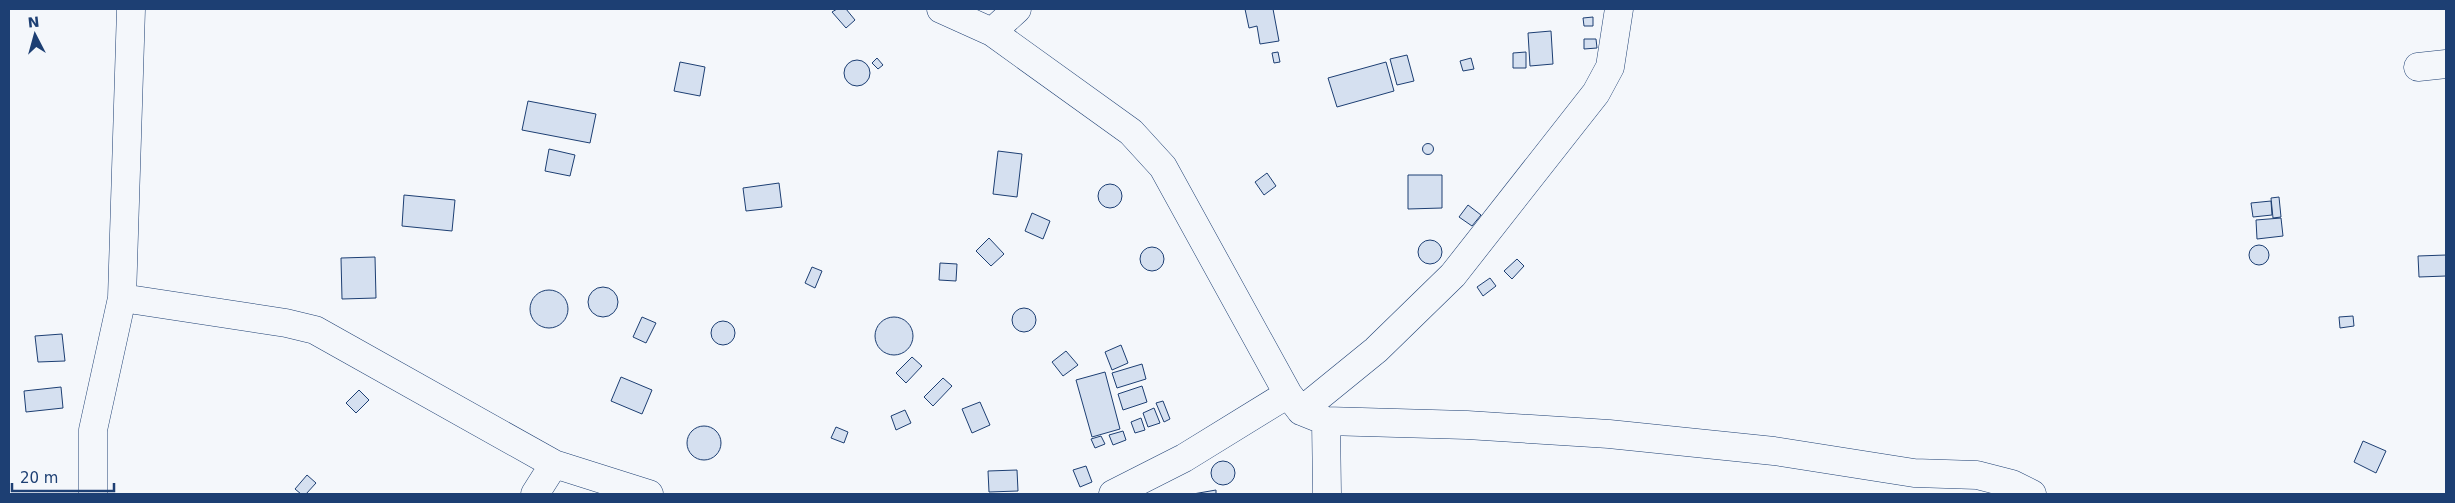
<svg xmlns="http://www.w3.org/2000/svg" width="2455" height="503" viewBox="0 0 2455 503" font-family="'DejaVu Sans',sans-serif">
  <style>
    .building { fill: #d5e0f0; stroke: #1d3f73 }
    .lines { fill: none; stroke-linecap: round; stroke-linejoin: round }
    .minor-casing { stroke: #1d3f73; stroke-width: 29 }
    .minor { stroke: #f4f7fb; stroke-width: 28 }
  </style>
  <rect width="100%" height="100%" fill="#f4f7fb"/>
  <!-- building -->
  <path class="building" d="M837,9H846L855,20L846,28L832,12Z
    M1245,9H1273L1279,41L1260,44L1257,26L1249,28Z
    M1593,17V26H1584L1583,18Z
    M1551,31L1553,64L1530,66L1528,33Z
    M1584,39H1596L1597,48L1584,49Z
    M1278,52L1280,62L1274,63L1272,53Z
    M1526,52V68H1513V53Z
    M1407,55L1414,81L1397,85L1390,59Z
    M877,58L883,65L878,69L872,63Z
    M1471,58L1474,69L1463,71L1460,61Z
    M844 73a13 13 0 1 1 26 0a13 13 0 1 1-26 0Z
    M680,62L705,67L700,96L674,91Z
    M1386,62L1394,91L1337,107L1328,78Z
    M528,101L596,114L590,143L522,130Z
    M1422.5 149a5.5 5.5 0 1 1 11 0a5.5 5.5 0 1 1-11 0Z
    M549,149L575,155L570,176L545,171Z
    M998,151L1022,154L1017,197L993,194Z
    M1267,173L1276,186L1264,195L1255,182Z
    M1408,175H1442V208L1408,209Z
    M779,183L782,207L746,211L743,188Z
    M1098 196a12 12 0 1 1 24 0a12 12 0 1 1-24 0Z
    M404,195L455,200L452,231L402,226Z
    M2279,197L2281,217L2273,218L2271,198Z
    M2271,201L2272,215L2253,217L2251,203Z
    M1468,205L1481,215L1472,226L1459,217Z
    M1032,213L1050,221L1043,239L1025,231Z
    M2281,218L2283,236L2257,239L2256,220Z
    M989,238L1004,254L991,266L976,251Z
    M1418 252a12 12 0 1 1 24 0a12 12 0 1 1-24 0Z
    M2249 255a10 10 0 1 1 20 0a10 10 0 1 1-20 0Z
    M1140 259a12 12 0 1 1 24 0a12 12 0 1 1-24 0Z
    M2446,255V276L2419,277L2418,256Z
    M375,257L376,298L342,299L341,258Z
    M1517,259L1524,266L1512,279L1504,271Z
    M940,263L957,264L956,281L939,280Z
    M812,267L822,271L815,288L805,283Z
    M1490,278L1496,286L1483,296L1477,287Z
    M588 302a15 15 0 1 1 30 0a15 15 0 1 1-30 0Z
    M530 309a19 19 0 1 1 38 0a19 19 0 1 1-38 0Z
    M1012 320a12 12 0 1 1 24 0a12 12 0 1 1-24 0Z
    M2353,316L2354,326L2340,328L2339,317Z
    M875 336a19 19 0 1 1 38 0a19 19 0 1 1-38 0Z
    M642,317L656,323L646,343L633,337Z
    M711 333a12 12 0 1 1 24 0a12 12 0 1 1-24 0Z
    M62,334L65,361L38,362L35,336Z
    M1121,345L1128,363L1112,370L1105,352Z
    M1066,351L1078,365L1063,376L1052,362Z
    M912,357L922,366L906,383L896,373Z
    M1142,364L1146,379L1117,388L1112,373Z
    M1105,372L1120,429L1092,437L1076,380Z
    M621,377L652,390L642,414L611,401Z
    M943,378L952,386L933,406L924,397Z
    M1142,386L1147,402L1123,410L1118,394Z
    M61,387L63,408L26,412L24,391Z
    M359,390L369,400L356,413L346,403Z
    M1163,401L1170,419L1164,422L1156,403Z
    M980,402L990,425L972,433L962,409Z
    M1154,408L1160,423L1148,427L1143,413Z
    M905,410L911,423L896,430L891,416Z
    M1141,418L1145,430L1135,433L1131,422Z
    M687 443a17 17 0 1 1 34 0a17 17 0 1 1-34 0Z
    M836,427L848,432L844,443L831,438Z
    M1123,431L1126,440L1113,445L1109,435Z
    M1101,436L1105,444L1095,448L1091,439Z
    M2363,441L2386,451L2376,473L2354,462Z
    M1211 473a12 12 0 1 1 24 0a12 12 0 1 1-24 0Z
    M1086,466L1092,482L1080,487L1073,470Z
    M1017,470L1018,491L989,492L988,471Z
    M307,475L316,483L306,494H301L295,489Z
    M1216,490V494H1193Z"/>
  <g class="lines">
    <defs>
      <path id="minor" d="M941,9L992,32L1131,132L1163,167L1288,394
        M992,32L1017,9
        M2418,67L2446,64
        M122,298L286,323L315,330L554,464L649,494
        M1301,411L1376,350L1453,275L1596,93L1610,67L1619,9
        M1326,421L1327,494
        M93,494V430L122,298L131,9
        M535,494L554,464
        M1113,494L1184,458L1288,394L1301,411L1326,421L1467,425L1609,434L1774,451L1914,473L1977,475L2012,484L2032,494"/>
    </defs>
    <!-- minor casing -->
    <use href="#minor" class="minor-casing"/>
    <!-- minor -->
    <use href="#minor" class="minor"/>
  </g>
  <!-- border -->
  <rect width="2455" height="503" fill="none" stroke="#1d3f73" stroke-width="20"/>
  <!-- north arrow -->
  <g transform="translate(35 35) rotate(354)" stroke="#f4f7fb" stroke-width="4" paint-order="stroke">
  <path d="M0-4L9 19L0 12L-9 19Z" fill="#1d3f73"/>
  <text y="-8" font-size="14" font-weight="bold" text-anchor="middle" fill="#1d3f73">N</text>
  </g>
  <!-- scale -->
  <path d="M12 483v8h102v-8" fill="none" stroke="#1d3f73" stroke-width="2.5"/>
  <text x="20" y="483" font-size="15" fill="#1d3f73" stroke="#f4f7fb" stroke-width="4" paint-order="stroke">20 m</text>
</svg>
